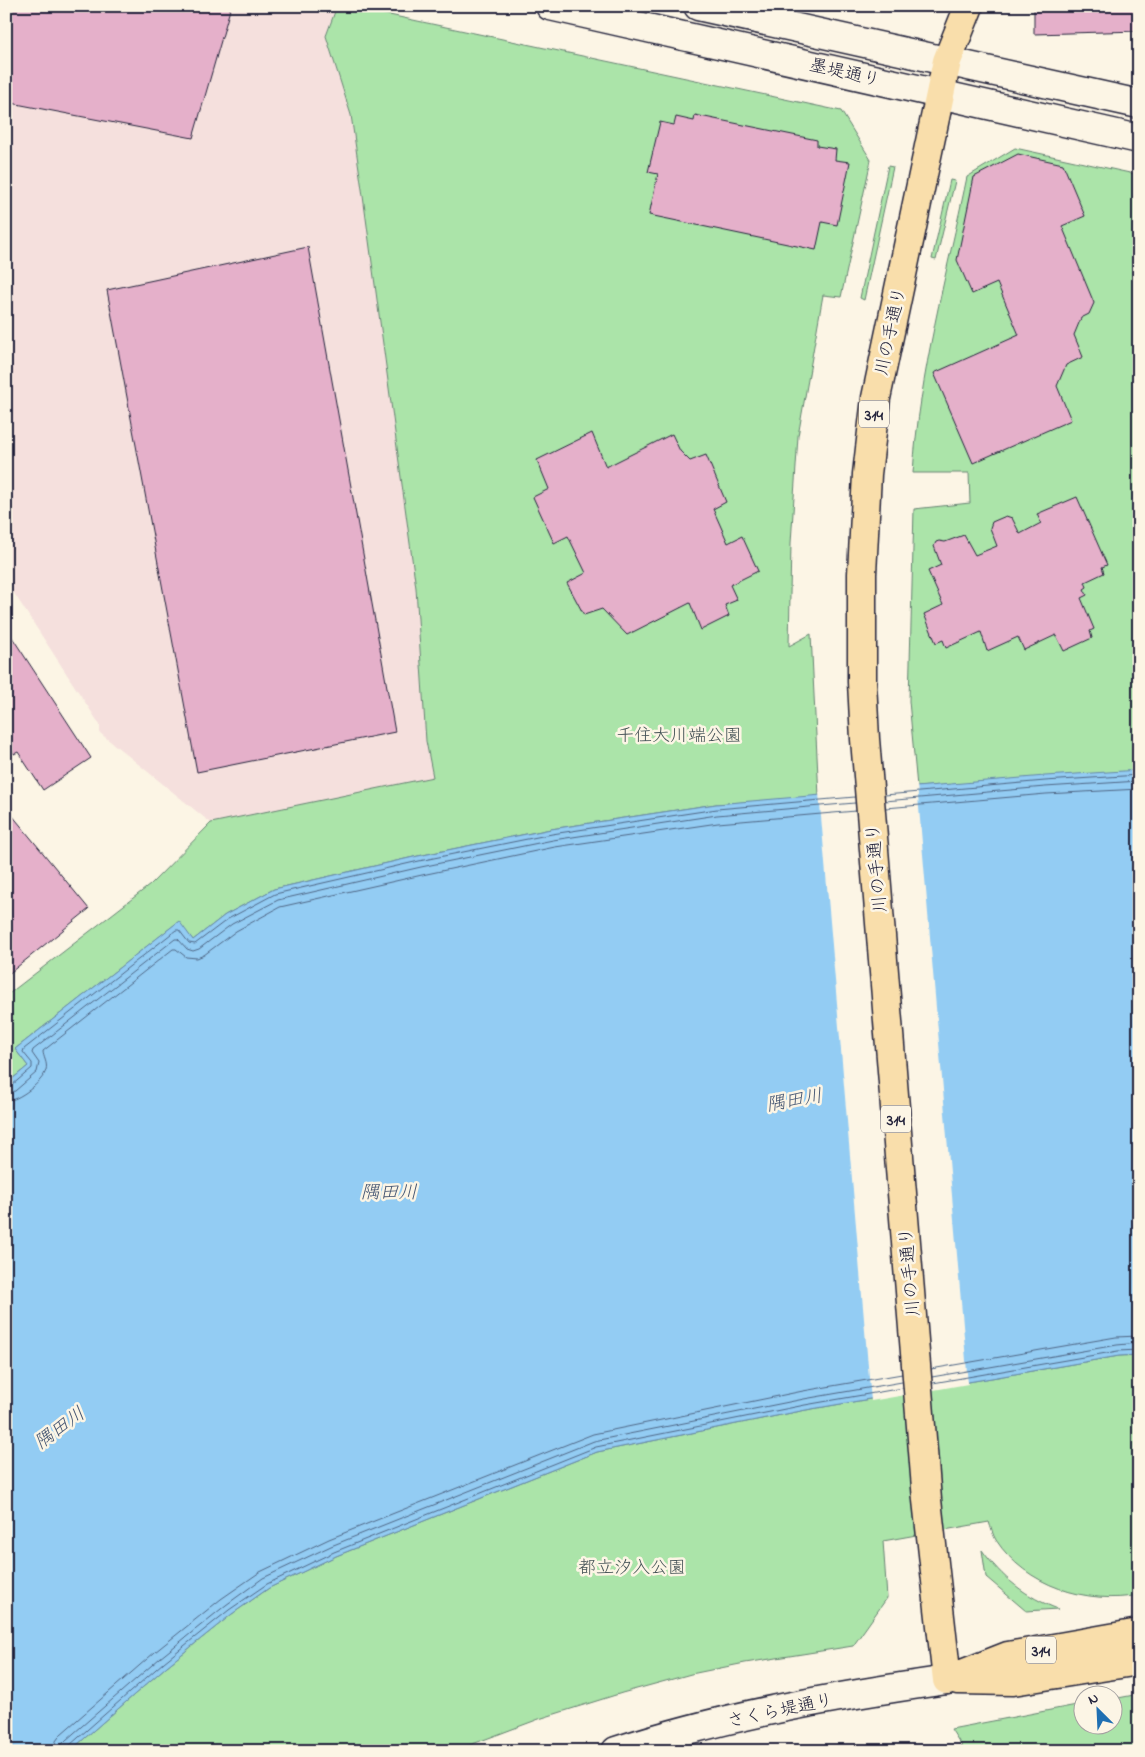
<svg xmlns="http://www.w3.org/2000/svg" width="1145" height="1757" viewBox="0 0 1145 1757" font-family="'Indie Flower','Klee One',sans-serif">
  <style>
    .built { fill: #f5e0dd }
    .green { fill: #abe4a9; stroke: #668372 }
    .water { fill: #93ccf3; stroke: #6688a9 }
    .pier { fill: #fcf5e5 }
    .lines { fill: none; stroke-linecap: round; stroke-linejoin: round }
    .shore { stroke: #4f6685; stroke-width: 1 }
    .building { fill: #e5b0ca; stroke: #22223b }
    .secondary-casing { stroke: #22223b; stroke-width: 31 }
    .primary-casing { stroke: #22223b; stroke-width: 31 }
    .secondary { stroke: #fcf5e5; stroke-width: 28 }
    .primary { stroke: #f9deab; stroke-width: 28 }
    .labels { text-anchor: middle; stroke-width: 5; stroke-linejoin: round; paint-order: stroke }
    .shield { fill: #fcf5e5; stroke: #63616e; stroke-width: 1 }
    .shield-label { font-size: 16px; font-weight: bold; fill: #22223b }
    .street-label { font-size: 18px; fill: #22223b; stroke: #fcf5e5 }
    .park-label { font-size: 18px; fill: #445256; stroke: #fcf5e5 }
    .water-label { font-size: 19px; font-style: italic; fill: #445572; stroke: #fcf5e5 }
  </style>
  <rect width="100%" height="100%" fill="#fcf5e5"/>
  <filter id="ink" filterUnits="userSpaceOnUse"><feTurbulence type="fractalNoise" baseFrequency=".02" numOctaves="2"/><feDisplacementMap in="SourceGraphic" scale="10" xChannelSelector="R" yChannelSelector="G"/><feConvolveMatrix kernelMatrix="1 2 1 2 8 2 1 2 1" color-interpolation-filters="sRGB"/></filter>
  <g filter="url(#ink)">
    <!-- built -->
    <path class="built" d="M6,6H337L326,36L351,115L363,196L416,588L426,741L433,778L211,823L100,733V725L6,581Z"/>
    <!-- green -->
    <path class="green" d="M337,6H347L841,111L871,160L841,297L823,295L798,436L791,543L789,646L811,634L819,797L716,804L551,829L418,856L274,889L225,915L193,940L178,922L15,1049L28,1066L6,1084V996L150,885L211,823L433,777L426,741L416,588L363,196L351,115L326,36Z
      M1015,148L1139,175V771L917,787L909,701L914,509L970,503L969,473H913C919,375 947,273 967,177Z
      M888,166L893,167L864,300L860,298Z
      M950,180L955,181L936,260L932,259Z
      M1139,1355V1595C1087,1605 1026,1586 996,1540C993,1535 991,1528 989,1522L883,1541L887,1598L853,1646L745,1663L691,1674L622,1693L539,1719L454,1751H70L167,1666L232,1614L269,1588L336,1556L597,1452L806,1410L1119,1356Z
      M982,1550C1002,1578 1026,1597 1058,1609L1026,1611L986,1577Z
      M1139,1694V1751H965L951,1729L1082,1704V1724H1112L1113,1699Z"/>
    <!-- water -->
    <path class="water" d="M1139,770V1355L1119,1356L806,1410L597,1452L336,1556L269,1588L232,1614L167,1666L70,1751H6V1084L28,1066L15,1049L179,921L193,940L225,915L274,889L418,856L551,829L716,804L1045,776Z"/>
    <!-- pier -->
    <path class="pier" d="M917,784L968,1384L871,1401L819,793Z"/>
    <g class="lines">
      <!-- shore -->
      <path class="shore" d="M885,795L1045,781L1139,775
        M885,801L1045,787L1139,781
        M886,808L1046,794L1139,789
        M6,1087L11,1086L32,1068V1063L23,1052L24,1049L176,930H179L189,943L195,944L228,919L275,894L419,861L552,834L717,809L855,797
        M6,1094L15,1091L37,1072L39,1063L32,1053L33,1050L175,939H178L187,949L193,951L199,949L232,924L278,900L421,867L553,840L717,815L855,803
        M6,1101C18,1101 43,1082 46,1070C48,1063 43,1057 43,1051L173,949H176L186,957L197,958L204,955L236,931L280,907L422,875L555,847L718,823L856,811
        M931,1369L1116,1337L1139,1336
        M932,1377L1117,1345L1139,1343
        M933,1383L1118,1351L1139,1350
        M54,1751L56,1741L61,1734L155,1652L221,1599L260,1572L329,1539L593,1434L803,1391L902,1374
        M61,1751L62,1744L66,1740L160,1658L226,1605L263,1578L331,1546L594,1441L804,1399L902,1382
        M68,1751L70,1745L164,1662L229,1610L267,1584L334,1552L596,1447L805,1405L903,1388"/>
    </g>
    <!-- building -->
    <path class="building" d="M6,6H231L193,138L6,102Z
      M1034,6H1138L1139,31L1034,34Z
      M695,115L817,140V146L836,149L835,160L850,162L837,225L822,222L816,250L649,215L658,174L648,172L660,122L674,125L676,117L694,121Z
      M1018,154L1063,164L1085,216L1062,226L1094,303L1089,314L1081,318L1074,335L1083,357L1066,365L1057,386L1071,420L973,463L934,373L1019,335L997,283L972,294L957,260L974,177Z
      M308,247L395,732L197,772L107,290Z
      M592,433L606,467L672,434L680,451L690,461L706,455L726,502L713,509L728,543L742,536L758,571L730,585L737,600L725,605L729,616L701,630L690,603L627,635L602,609L584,615L567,583L586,573L568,536L554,543L533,497L549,489L537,460Z
      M1077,497L1107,565L1102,567L1104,573L1085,582L1087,587L1084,589L1087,595L1081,598L1094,629L1090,631L1092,638L1064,651L1056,635L1024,650L1018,637L987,651L981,632L946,648L943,640L936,643L924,614L943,605L928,571L941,565L934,546L936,542L939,541L945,542L964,535L975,555L997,546L990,528L992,522L1006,516L1012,518L1020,534L1041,523L1037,514Z
      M6,628L91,758L43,790L18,752L14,754L6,742Z
      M7,809L89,909L6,976V810Z"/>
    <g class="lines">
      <defs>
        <path id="secondary" d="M550,6L1139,139
          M698,6L1139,104
          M616,1751C723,1716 836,1696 947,1680"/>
        <path id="primary" d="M947,1680L927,1500L865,739L862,682V574L867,474L876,398L947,61L969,6
          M947,1680L1008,1656L1139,1633
          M958,1680L1013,1681L1139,1661"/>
      </defs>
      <!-- secondary casing -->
      <use href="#secondary" class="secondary-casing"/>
      <!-- primary casing -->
      <use href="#primary" class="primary-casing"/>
      <!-- secondary -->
      <use href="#secondary" class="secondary"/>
      <!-- primary -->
      <use href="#primary" class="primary"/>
    </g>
  </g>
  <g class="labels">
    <!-- shield labels -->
    <g class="shield">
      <rect x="859" y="400.5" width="30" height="27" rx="4"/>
      <rect x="881" y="1105.5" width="30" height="27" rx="4"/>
      <rect x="1026" y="1636.5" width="30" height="27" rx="4"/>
    </g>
    <g class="shield-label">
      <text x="874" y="420">314</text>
      <text x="896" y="1125">314</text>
      <text x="1041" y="1656">314</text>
    </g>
    <!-- street labels -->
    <g class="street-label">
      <text transform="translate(845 72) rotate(13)" y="6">墨堤通り</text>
      <text transform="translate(890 331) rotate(-78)" y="6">川の手通り</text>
      <text transform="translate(876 868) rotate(-95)" y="6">川の手通り</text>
      <text transform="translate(909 1272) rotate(-95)" y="6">川の手通り</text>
      <text transform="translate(780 1710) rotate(-12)" y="6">さくら堤通り</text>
    </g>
    <!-- park labels -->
    <g class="park-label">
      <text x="679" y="741">千住大川端公園</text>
      <text x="632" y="1573">都立汐入公園</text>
    </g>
    <!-- water labels -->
    <g class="water-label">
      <text transform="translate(794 1099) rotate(-10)" y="7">隅田川</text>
      <text x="389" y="1198">隅田川</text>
      <text transform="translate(59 1427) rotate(-36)" y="7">隅田川</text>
    </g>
  </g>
  <!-- margin -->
  <rect width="1145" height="1757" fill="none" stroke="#fcf5e5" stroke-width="25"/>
  <rect x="12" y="12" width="1120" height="1732" fill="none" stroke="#22223b" stroke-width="2" filter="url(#ink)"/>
  <!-- north arrow -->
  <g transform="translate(1098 1710) rotate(336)"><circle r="24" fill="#fcf5e5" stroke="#a5a1a1"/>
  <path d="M0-4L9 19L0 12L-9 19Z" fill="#1f6fb2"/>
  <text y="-8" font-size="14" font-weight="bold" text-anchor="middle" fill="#22223b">N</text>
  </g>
</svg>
